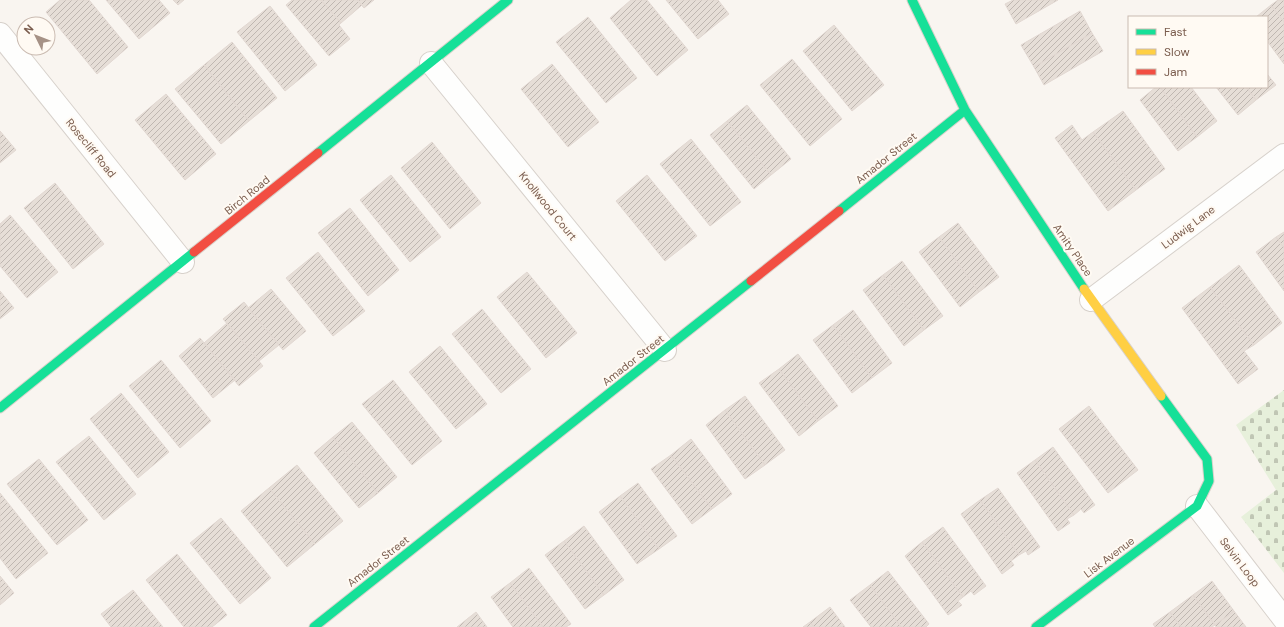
<svg xmlns="http://www.w3.org/2000/svg" width="1284" height="627" viewBox="0 0 1284 627" font-family="'DM Sans',sans-serif">
  <style>
    .cemetery { fill: url(#cemetery-stones) }
    .building { fill: url(#building-hatch); stroke: #e2d8d2 }
    .lines { fill: none; stroke-linecap: round; stroke-linejoin: round }
    .street-casing { stroke: #d7d1cb; stroke-width: 24 }
    .fast-casing { stroke: #d9d2cb; stroke-width: 11 }
    .slow-casing { stroke: #d9d2cb; stroke-width: 11 }
    .jam-casing { stroke: #d9d2cb; stroke-width: 11 }
    .street { stroke: #fefefd; stroke-width: 22 }
    .fast { stroke: #16e098; stroke-width: 9 }
    .slow { stroke: #ffcf43; stroke-width: 9 }
    .jam { stroke: #f24e42; stroke-width: 9 }
    .labels { text-anchor: middle; stroke-width: 4; stroke-linejoin: round; paint-order: stroke }
    .street-label { font-size: 11px; fill: #7a5c4d; stroke: #fffaf3 }
  </style>
  <defs>
    <pattern id="cemetery-stones" width="16" height="16" patternUnits="userSpaceOnUse"><rect width="16" height="16" fill="#e7f0db"/><path d="M2 7V4a2 2 0 0 1 4 0v3zM10 15v-3a2 2 0 0 1 4 0v3z" fill="#c0c6b4"/></pattern>
    <pattern id="building-hatch" width="6" height="6" patternUnits="userSpaceOnUse"><rect width="6" height="6" fill="#e6ded7"/><path d="M-1 1l2-2M0 6l6-6M5 7l2-2" fill="none" stroke="#bfb7b1"/></pattern>
  </defs>
  <rect width="100%" height="100%" fill="#f9f5f0"/>
  <!-- cemetery -->
  <path class="cemetery" d="M1284,390V573L1241,517L1276,490L1236,425Z"/>
  <!-- building -->
  <path class="building" d="M60,0H89L128,47L97,74L46,12Z
    M106,0H159L170,13L139,39Z
    M173,0H184L178,5Z
    M292,0H321L341,23L339,25L350,39L329,56L286,5Z
    M321,0H357L362,5L341,23Z
    M357,0H374L364,8Z
    M631,0H647L688,50L657,76L610,18Z
    M666,0H718L729,14L698,39Z
    M1013,0H1058L1016,24L1005,4Z
    M1278,0H1284V22L1271,5Z
    M1271,5L1284,22V64L1267,41V17H1256Z
    M270,6L317,65L285,91L237,32Z
    M1080,11L1092,33L1034,67L1021,45Z
    M588,17L637,78L606,103L556,42Z
    M834,25L884,85L852,111L803,51Z
    M1092,33L1103,51L1044,85L1034,67Z
    M232,42L277,98L249,121L204,65Z
    M792,59L842,119L810,146L760,85Z
    M552,64L599,122L568,147L521,89Z
    M204,65L249,121L221,144L175,89Z
    M1267,74L1276,85L1256,100L1246,87H1267Z
    M1156,87H1160L1197,137L1178,151L1140,100Z
    M1160,87H1191L1217,121L1197,137Z
    M1216,87H1246L1256,100L1238,115Z
    M166,94L216,154L185,180L135,120Z
    M747,105L791,159L771,175L727,121Z
    M1123,111L1165,169L1136,190L1093,132Z
    M727,121L771,175L754,189L710,135Z
    M1072,125L1082,140L1093,132L1136,190L1108,211L1055,138Z
    M0,131L16,150L0,163Z
    M691,139L741,202L710,226L660,164Z
    M432,142L481,203L450,229L401,168Z
    M391,175L441,237L410,262L360,200Z
    M647,175L697,236L665,261L616,201Z
    M55,183L104,244L73,269L24,208Z
    M350,208L399,270L368,296L318,233Z
    M10,215L58,272L27,298L0,266V224Z
    M958,223L999,277L979,292L939,237Z
    M1284,232V248L1276,237Z
    M939,237L979,292L960,307L919,252Z
    M1276,237L1284,248V291L1256,252Z
    M318,252L365,311L333,336L286,278Z
    M902,261L943,316L924,330L883,275Z
    M1239,265L1282,323L1254,345L1210,287Z
    M527,272L577,333L546,358L497,297Z
    M883,275L924,330L904,346L863,290Z
    M1210,287L1254,345L1244,351L1258,369L1238,384L1182,308Z
    M271,289L306,331L283,350L248,308Z
    M0,291L14,308L0,319Z
    M244,302L279,345L259,361L223,319Z
    M482,309L531,369L501,393L452,334Z
    M853,310L892,363L872,378L833,325Z
    M227,323L263,366L239,386L204,343Z
    M833,325L872,378L852,393L813,340Z
    M200,338L235,380L213,398L179,356Z
    M440,346L487,404L456,429L409,372Z
    M798,354L838,406L818,421L779,369Z
    M161,360L211,421L180,448L129,386Z
    M779,369L818,421L799,436L759,383Z
    M393,380L442,441L412,465L362,404Z
    M121,393L169,452L138,478L90,419Z
    M745,396L785,450L765,465L725,410Z
    M1089,406L1138,470L1108,493L1059,429Z
    M725,410L765,465L745,479L706,425Z
    M352,422L397,477L378,493L333,437Z
    M89,436L136,494L104,520L56,462Z
    M333,437L378,493L359,508L314,453Z
    M691,439L732,494L712,509L671,455Z
    M1053,447L1095,505L1084,513L1081,509L1074,515L1035,460Z
    M671,455L712,509L692,524L651,469Z
    M39,459L88,520L57,545L7,484Z
    M1035,460L1074,515L1067,519L1070,523L1058,531L1017,473Z
    M297,465L343,521L315,544L269,488Z
    M638,483L677,536L659,549L620,496Z
    M269,488L315,544L287,567L241,511Z
    M998,488L1040,547L1028,555L1026,551L1019,555L980,500Z
    M0,493L48,553L16,579L0,558Z
    M620,496L659,549L637,564L599,512Z
    M980,500L1019,555L1011,561L1014,565L1002,574L961,514Z
    M221,518L271,578L240,604L190,543Z
    M584,526L624,580L604,595L564,541Z
    M943,527L986,586L974,595L971,591L963,597L922,542Z
    M564,541L604,595L585,609L545,555Z
    M922,542L963,597L958,601L962,605L948,615L905,556Z
    M177,554L227,615L212,627H184L146,580Z
    M529,568L571,624L566,627H543L510,583Z
    M888,571L929,624L926,627H901L870,585Z
    M0,576L14,593L0,605Z
    M1212,581L1234,611L1215,625L1193,595Z
    M510,583L543,627H513L491,597Z
    M870,585L901,627H871L850,600Z
    M133,590L163,627H111L101,614Z
    M1193,595L1215,625L1212,627H1181L1170,612Z
    M830,607L845,627H814L810,622Z
    M1234,611L1246,627H1216L1215,625Z
    M476,612L487,627H457Z
    M1170,612L1181,627H1155L1153,624Z
    M810,622L814,627H803Z"/>
  <g class="lines">
    <defs>
      <path id="street" d="M0,34L183,262
        M431,63L665,350
        M1091,300L1284,155
        M1197,506L1284,619"/>
      <path id="fast" d="M912,0L965,110L1084,289
        M318,153L508,0
        M839,211L965,110
        M0,408L194,252
        M314,627L751,281
        M1036,627L1197,506L1209,481L1207,459L1161,396"/>
      <path id="slow" d="M1084,289L1161,396"/>
      <path id="jam" d="M194,252L318,153
        M751,281L839,211"/>
    </defs>
    <!-- street casing -->
    <use href="#street" class="street-casing"/>
    <!-- fast casing -->
    <use href="#fast" class="fast-casing"/>
    <!-- slow casing -->
    <use href="#slow" class="slow-casing"/>
    <!-- jam casing -->
    <use href="#jam" class="jam-casing"/>
    <!-- street -->
    <use href="#street" class="street"/>
    <!-- fast -->
    <use href="#fast" class="fast"/>
    <!-- slow -->
    <use href="#slow" class="slow"/>
    <!-- jam -->
    <use href="#jam" class="jam"/>
  </g>
  <g class="labels">
    <!-- street labels -->
    <g class="street-label">
      <text transform="translate(91 148) rotate(51)" y="4">Rosecliff Road</text>
      <text transform="translate(886 158) rotate(-39)" y="4">Amador Street</text>
      <text transform="translate(247 195) rotate(-39)" y="4">Birch Road</text>
      <text transform="translate(548 206) rotate(51)" y="4">Knollwood Court</text>
      <text transform="translate(1188 227) rotate(-37)" y="4">Ludwig Lane</text>
      <text transform="translate(1073 250) rotate(56)" y="4">Amity Place</text>
      <text transform="translate(633 360) rotate(-38)" y="4">Amador Street</text>
      <text transform="translate(1109 557) rotate(-37)" y="4">Lisk Avenue</text>
      <text transform="translate(378 561) rotate(-38)" y="4">Amador Street</text>
      <text transform="translate(1240 562) rotate(53)" y="4">Selvin Loop</text>
    </g>
  </g>
  <!-- legend -->
  <rect x="1128" y="16" width="140" height="72" fill="#fffaf3" stroke="#cabbb1"/>
  <rect x="1136" y="29" width="20" height="6" fill="#16e098" stroke="#cabbb1"/>
  <text x="1164" y="36" font-size="12" fill="#7a5c4d">Fast</text>
  <rect x="1136" y="49" width="20" height="6" fill="#ffcf43" stroke="#cabbb1"/>
  <text x="1164" y="56" font-size="12" fill="#7a5c4d">Slow</text>
  <rect x="1136" y="69" width="20" height="6" fill="#f24e42" stroke="#cabbb1"/>
  <text x="1164" y="76" font-size="12" fill="#7a5c4d">Jam</text>
  <!-- north arrow -->
  <g transform="translate(36 36) rotate(313)"><circle r="19" fill="#fffaf3" stroke="#cabbb1"/>
  <path d="M0-3L7 15L0 10L-7 15Z" fill="#a69286"/>
  <text y="-6" font-size="11" font-weight="bold" text-anchor="middle" fill="#7a5c4d">N</text>
  </g>
</svg>
